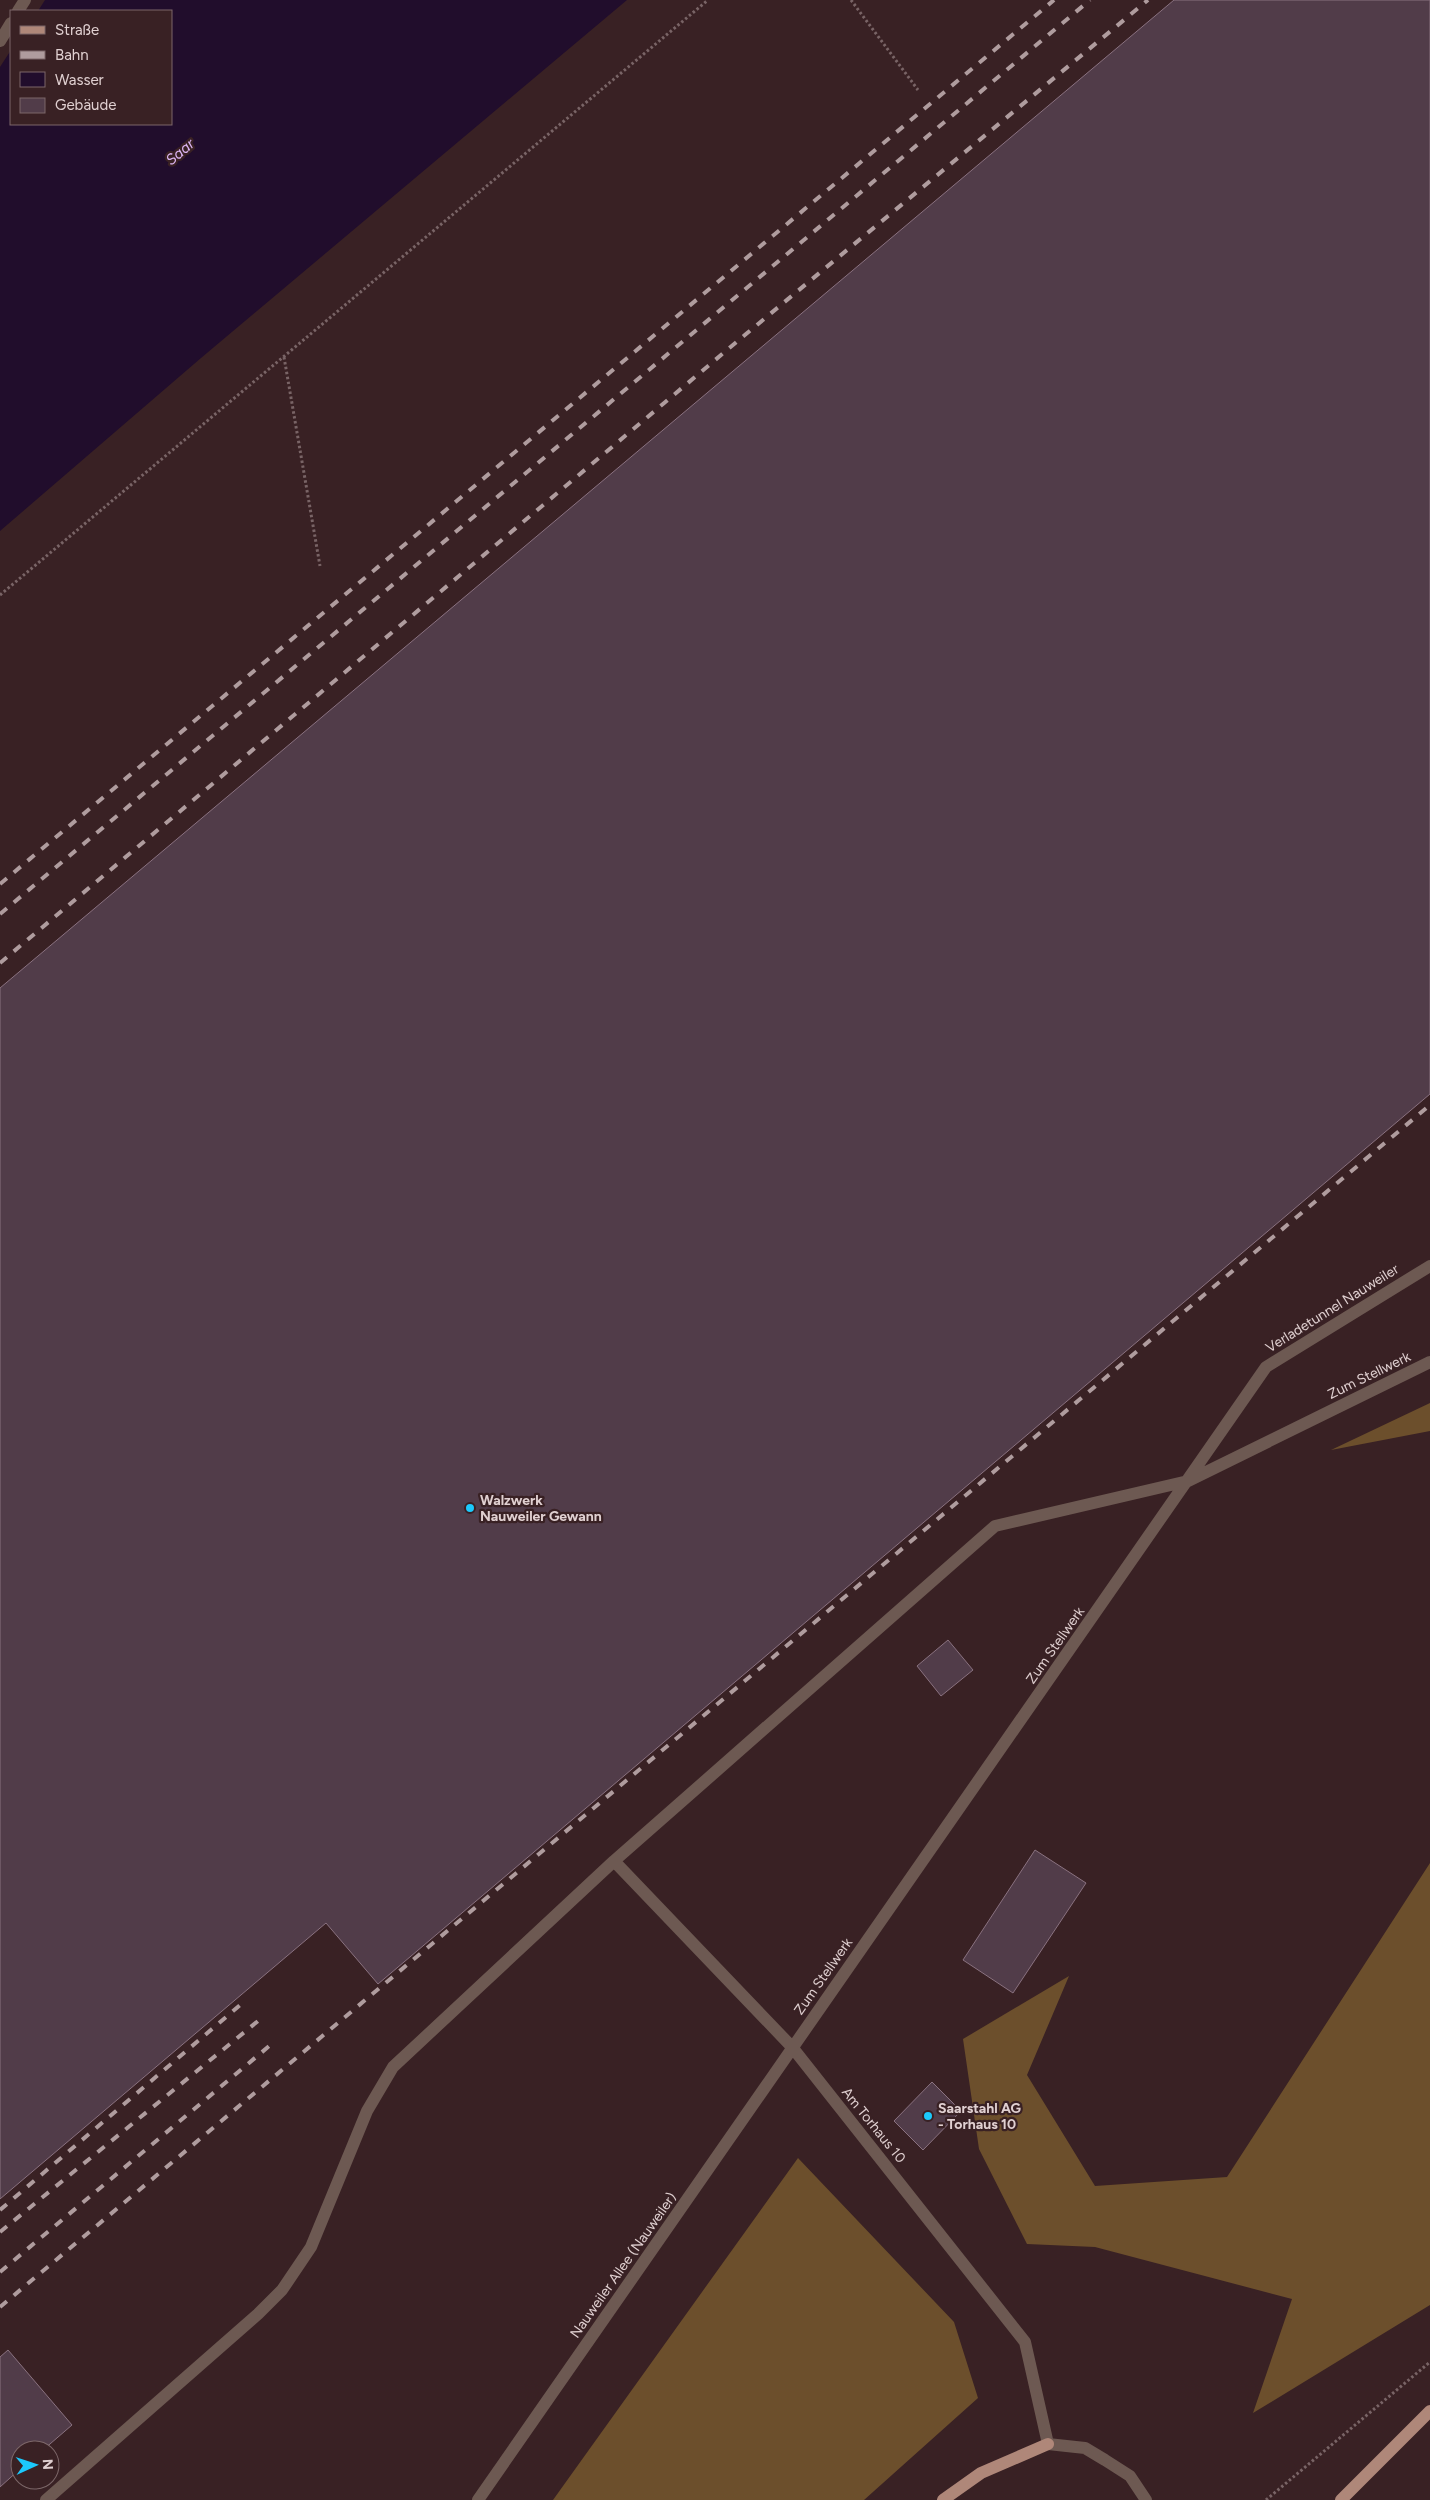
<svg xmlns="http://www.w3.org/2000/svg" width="1430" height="2500" viewBox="0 0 1430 2500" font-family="Figtree,sans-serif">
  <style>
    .forest { fill: #6c4f2c }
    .water { fill: #210d2c }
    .building { fill: #513c49; stroke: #8a7280 }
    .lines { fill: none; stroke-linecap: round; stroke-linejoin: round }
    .path { stroke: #796466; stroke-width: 3; stroke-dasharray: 2.5 2.5; stroke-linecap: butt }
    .service { stroke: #6d5952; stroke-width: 12 }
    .minor { stroke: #6d5952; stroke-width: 12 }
    .primary { stroke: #af8779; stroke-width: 12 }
    .rail { stroke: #af9c9e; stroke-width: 4; stroke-dasharray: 9 9; stroke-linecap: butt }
    .poi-dot { fill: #1cc9fc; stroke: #392124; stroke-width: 2 }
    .labels { text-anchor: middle; stroke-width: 4.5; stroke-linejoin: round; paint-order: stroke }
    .street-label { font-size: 14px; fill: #e0d0d1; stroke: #392124 }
    .poi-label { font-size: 14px; font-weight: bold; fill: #e0d0d1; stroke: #392124; text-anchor: start }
    .water-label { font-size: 15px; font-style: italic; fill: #dab3f0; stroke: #392124 }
  </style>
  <rect width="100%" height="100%" fill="#392124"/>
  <!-- forest -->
  <path class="forest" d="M1430,1403V1431L1331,1450Z
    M1430,1863V2305L1253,2413L1292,2299L1095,2247L1027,2244L979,2149L963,2039L1069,1976L1027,2075L1095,2186L1227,2177Z
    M798,2158L954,2322L978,2398L864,2500H553Z"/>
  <!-- water -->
  <path class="water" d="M45,0H627L201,358L0,531V67L11,50V124H171V11H38Z"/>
  <!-- building -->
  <path class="building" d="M1174,0H1430V1094L378,1984L326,1923L0,2199V988Z
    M948,1640L973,1670L941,1696L917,1666Z
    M1035,1850L1086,1883L1013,1993L963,1960Z
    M932,2082L961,2111L923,2150L894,2121Z
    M8,2350L72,2425L43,2450H20V2469L0,2487V2357Z"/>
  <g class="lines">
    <!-- path -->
    <path class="path" d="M851,0L918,90
      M284,357L320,566
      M0,595L708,0
      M1266,2500L1430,2362"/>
    <!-- service -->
    <path class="service" d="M18,11L25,0
      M0,41L11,23
      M614,1861L792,2047L1025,2342L1048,2444
      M46,2500L258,2314L282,2290L311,2247L367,2111L393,2067L614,1861L995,1526L1188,1481L1430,1362
      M478,2500L1266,1367L1430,1266"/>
    <!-- minor -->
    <path class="minor" d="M1048,2444L1085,2448L1105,2460L1130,2476L1146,2500"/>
    <!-- primary -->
    <path class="primary" d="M943,2500L981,2473L1048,2444
      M1341,2500L1430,2411"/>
    <!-- rail -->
    <path class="rail" d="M0,884L1054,0
      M0,914L1090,0
      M0,963L746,334L1148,0
      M0,2210L246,2000
      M0,2232L258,2021
      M0,2272L274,2042
      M0,2307L1430,1105"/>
  </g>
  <!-- markers -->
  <g class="poi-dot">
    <circle cx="470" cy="1508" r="5"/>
    <circle cx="928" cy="2116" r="5"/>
  </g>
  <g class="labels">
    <!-- street labels -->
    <g class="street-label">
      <text transform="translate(1332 1308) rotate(-32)" y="5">Verladetunnel Nauweiler</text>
      <text transform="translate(1369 1375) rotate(-26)" y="5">Zum Stellwerk</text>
      <text transform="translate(1055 1645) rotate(-55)" y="5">Zum Stellwerk</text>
      <text transform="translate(823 1976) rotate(-55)" y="5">Zum Stellwerk</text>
      <text transform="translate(874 2125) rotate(51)" y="5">Am Torhaus 10</text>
      <text transform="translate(623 2265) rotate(-55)" y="5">Nauweiler Allee (Nauweiler)</text>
    </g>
    <!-- poi labels -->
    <g class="poi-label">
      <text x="480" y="1505">Walzwerk<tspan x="480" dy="16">Nauweiler Gewann</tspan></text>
      <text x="938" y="2113">Saarstahl AG<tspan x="938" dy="16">- Torhaus 10</tspan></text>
    </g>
    <!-- water labels -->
    <g class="water-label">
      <text transform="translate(180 152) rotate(-40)" y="5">Saar</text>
    </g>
  </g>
  <!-- legend -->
  <rect x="10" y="10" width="162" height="115" fill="#392124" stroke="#7c6769"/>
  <rect x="20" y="26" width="25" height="8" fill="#af8779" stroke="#7c6769"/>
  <text x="55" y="35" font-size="15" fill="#e0d0d1">Straße</text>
  <rect x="20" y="51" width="25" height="8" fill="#af9c9e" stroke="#7c6769"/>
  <text x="55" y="60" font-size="15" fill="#e0d0d1">Bahn</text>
  <rect x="20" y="72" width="25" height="15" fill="#210d2c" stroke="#7c6769"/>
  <text x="55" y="85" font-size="15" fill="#e0d0d1">Wasser</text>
  <rect x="20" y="98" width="25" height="15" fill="#513c49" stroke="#7c6769"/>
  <text x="55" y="110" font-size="15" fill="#e0d0d1">Gebäude</text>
  <!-- north arrow -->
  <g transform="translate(35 2465) rotate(87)"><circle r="24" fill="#392124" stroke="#7c6769"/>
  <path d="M0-4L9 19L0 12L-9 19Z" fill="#1cc9fc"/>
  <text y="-8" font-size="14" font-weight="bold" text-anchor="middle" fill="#e0d0d1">N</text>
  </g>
</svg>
